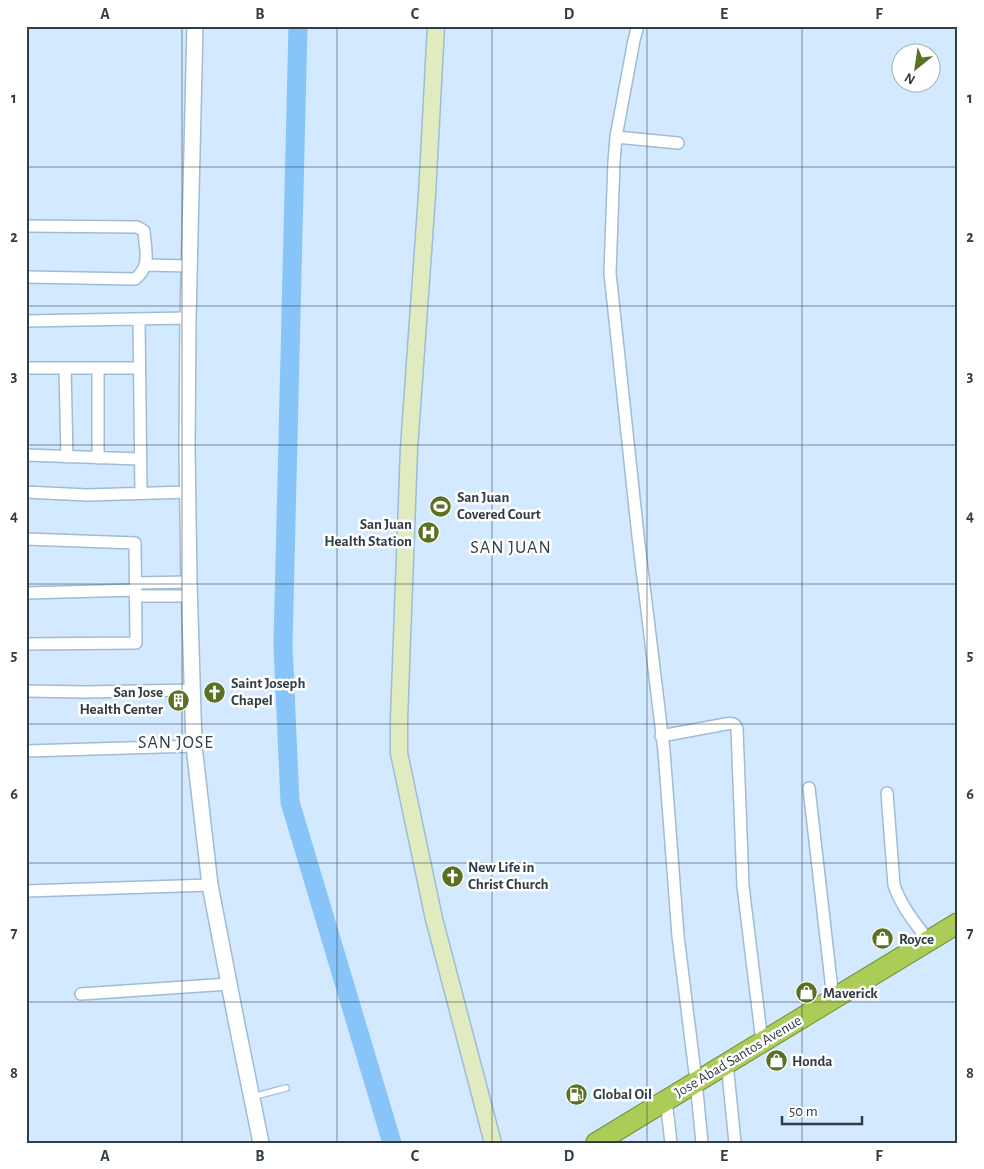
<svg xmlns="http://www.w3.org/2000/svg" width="984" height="1169" viewBox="0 0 984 1169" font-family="'Alegreya Sans',sans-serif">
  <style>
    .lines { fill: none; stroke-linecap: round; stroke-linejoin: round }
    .river { stroke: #87c4f7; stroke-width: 19 }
    .service-casing { stroke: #9fbcd5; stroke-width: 8 }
    .minor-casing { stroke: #9fbcd5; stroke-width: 14 }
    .tertiary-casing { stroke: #9fbcd5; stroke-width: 18 }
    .secondary-casing { stroke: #9fbcd5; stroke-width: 19 }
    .trunk-casing { stroke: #739136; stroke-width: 22 }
    .service { stroke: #fff; stroke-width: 5.5 }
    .minor { stroke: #fff; stroke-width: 11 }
    .tertiary { stroke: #fff; stroke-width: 15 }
    .secondary { stroke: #e0ecc0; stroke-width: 16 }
    .trunk { stroke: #accc58; stroke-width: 20 }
    .grid { fill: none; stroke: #303c46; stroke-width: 1; stroke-opacity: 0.55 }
    .labels { text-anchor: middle; stroke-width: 5; stroke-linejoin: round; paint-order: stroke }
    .poi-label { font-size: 15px; font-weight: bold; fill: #303c46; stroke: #fff; text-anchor: start }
    .street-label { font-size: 15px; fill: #303c46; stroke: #fff }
    .quarter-label { font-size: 18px; letter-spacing: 1px; fill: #303c46; stroke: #fff }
    .neatline { fill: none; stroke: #303c46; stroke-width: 2 }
    .grid-label { font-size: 16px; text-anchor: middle; font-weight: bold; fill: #303c46 }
  </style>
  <rect width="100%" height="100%" fill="#d2e9ff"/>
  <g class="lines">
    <!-- river -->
    <path class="river" d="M298,26L283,645L290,802L392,1143"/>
    <defs>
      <path id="service" d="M252,1097L286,1088"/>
      <path id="minor" d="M638,26L634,40L616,137L614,162L610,273L638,536L664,751L678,936L696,1081L702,1143
        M616,137L678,143
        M26,226L137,227L144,231C145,251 152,265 135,279L26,277
        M146,265L190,266
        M139,319L141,493
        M26,321L188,318
        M26,368H139
        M65,368L67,457
        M98,368V458
        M26,455L140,459
        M26,492L87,495L188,492
        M26,539L135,543L136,643L26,644
        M136,583L189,582
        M26,593L136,590
        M136,596H190
        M26,691L85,692L193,690
        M661,736L726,724C732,723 735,723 737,729L743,886L762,1042
        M26,751L194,746
        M809,788L833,999
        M887,793L894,885C901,906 915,923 929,941
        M26,891L210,885
        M81,994L229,984
        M727,1063L735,1143
        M666,1100L671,1143"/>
      <path id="tertiary" d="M195,26L188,318L187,448L189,582L194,746L210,885L237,1025L261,1143"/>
      <path id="secondary" d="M436,26L427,195L409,448L399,720V753L434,919L493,1143"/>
      <path id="trunk" d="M596,1143L958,923"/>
    </defs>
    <!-- service casing -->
    <use href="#service" class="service-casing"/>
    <!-- minor casing -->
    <use href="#minor" class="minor-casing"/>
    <!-- tertiary casing -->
    <use href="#tertiary" class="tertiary-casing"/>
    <!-- secondary casing -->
    <use href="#secondary" class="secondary-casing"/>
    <!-- trunk casing -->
    <use href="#trunk" class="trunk-casing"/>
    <!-- service -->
    <use href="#service" class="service"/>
    <!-- minor -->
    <use href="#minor" class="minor"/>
    <!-- tertiary -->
    <use href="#tertiary" class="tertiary"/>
    <!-- secondary -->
    <use href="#secondary" class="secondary"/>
    <!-- trunk -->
    <use href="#trunk" class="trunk"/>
  </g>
  <!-- grid -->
  <path class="grid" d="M182,26V1143M337,26V1143M492,26V1143M647,26V1143M802,26V1143M26,167H958M26,306H958M26,445H958M26,584H958M26,724H958M26,863H958M26,1002H958"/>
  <!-- icons -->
  <defs>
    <symbol id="stadium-disc" viewBox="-11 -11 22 22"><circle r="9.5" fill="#5a7123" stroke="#fff"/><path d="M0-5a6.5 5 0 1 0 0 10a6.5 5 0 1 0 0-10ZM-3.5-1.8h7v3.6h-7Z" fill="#fff"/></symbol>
    <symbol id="hospital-disc" viewBox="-11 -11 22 22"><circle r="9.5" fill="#5a7123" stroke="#fff"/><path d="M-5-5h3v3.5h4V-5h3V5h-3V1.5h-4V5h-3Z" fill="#fff"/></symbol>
    <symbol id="church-disc" viewBox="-11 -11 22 22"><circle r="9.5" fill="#5a7123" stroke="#fff"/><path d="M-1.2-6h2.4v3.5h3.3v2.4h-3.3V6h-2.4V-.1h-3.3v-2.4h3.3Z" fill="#fff"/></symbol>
    <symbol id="building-disc" viewBox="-11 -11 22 22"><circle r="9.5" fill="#5a7123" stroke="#fff"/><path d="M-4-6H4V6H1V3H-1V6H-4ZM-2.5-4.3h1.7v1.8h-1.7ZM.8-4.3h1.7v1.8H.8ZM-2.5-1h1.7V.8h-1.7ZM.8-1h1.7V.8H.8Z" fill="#fff"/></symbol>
    <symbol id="shop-disc" viewBox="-11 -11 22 22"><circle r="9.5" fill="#5a7123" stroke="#fff"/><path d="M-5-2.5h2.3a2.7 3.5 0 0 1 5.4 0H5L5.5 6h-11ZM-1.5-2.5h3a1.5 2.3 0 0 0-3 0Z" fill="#fff"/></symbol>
    <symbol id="fuel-disc" viewBox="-11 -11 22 22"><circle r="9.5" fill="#5a7123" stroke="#fff"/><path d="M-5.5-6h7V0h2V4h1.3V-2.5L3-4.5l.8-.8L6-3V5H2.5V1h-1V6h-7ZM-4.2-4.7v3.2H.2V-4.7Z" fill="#fff"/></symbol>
  </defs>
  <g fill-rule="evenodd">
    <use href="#stadium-disc" x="428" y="494" width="25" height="25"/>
    <use href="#hospital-disc" x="416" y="520" width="25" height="25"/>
    <use href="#church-disc" x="202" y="680" width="25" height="25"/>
    <use href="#building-disc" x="166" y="688" width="25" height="25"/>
    <use href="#church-disc" x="440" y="864" width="25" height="25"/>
    <use href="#shop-disc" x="870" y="926" width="25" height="25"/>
    <use href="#shop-disc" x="794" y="980" width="25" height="25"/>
    <use href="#shop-disc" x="764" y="1048" width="25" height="25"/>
    <use href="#fuel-disc" x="564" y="1082" width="25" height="25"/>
  </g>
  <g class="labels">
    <!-- poi labels -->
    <g class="poi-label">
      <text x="457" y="502">San Juan<tspan x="457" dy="17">Covered Court</tspan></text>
      <text x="412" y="529" text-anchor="end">San Juan<tspan x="412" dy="17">Health Station</tspan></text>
      <text x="231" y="688">Saint Joseph<tspan x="231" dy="17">Chapel</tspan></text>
      <text x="163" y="697" text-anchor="end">San Jose<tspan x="163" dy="17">Health Center</tspan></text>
      <text x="468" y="872">New Life in<tspan x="468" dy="17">Christ Church</tspan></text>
      <text x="899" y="944">Royce</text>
      <text x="823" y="998">Maverick</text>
      <text x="792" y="1066">Honda</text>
      <text x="593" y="1099">Global Oil</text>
    </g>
    <!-- street labels -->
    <g class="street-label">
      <text transform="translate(738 1056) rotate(-31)" y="5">Jose Abad Santos Avenue</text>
    </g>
    <!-- quarter labels -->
    <g class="quarter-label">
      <text x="511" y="553">SAN JUAN</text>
      <text x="176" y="748">SAN JOSE</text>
    </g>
  </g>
  <!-- border -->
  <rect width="984" height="1169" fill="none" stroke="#ffffff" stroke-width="55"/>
  <!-- north arrow -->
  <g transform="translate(916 68) rotate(210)"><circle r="24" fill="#ffffff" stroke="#acb1b5"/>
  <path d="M0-4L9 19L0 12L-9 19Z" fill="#5a7123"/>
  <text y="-8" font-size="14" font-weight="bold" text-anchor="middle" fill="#303c46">N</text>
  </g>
  <!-- scale -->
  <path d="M782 1116v8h80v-8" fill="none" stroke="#303c46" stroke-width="2.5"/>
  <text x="789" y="1116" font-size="15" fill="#303c46" stroke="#ffffff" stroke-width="4" paint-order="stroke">50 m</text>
  <rect x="28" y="28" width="928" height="1114" class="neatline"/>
  <g class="grid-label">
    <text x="105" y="19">A</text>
    <text x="260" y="19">B</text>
    <text x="415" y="19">C</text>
    <text x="569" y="19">D</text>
    <text x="724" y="19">E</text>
    <text x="879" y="19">F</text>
    <text x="14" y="103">1</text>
    <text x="970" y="103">1</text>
    <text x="14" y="242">2</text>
    <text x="970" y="242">2</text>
    <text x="14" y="381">3</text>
    <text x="970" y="381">3</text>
    <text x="14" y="521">4</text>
    <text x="970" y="521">4</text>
    <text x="14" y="660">5</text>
    <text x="970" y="660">5</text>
    <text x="14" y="799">6</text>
    <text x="970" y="799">6</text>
    <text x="14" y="938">7</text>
    <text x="970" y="938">7</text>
    <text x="14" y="1078">8</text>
    <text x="970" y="1078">8</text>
    <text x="105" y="1161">A</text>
    <text x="260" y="1161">B</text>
    <text x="415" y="1161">C</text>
    <text x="569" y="1161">D</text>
    <text x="724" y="1161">E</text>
    <text x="879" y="1161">F</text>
  </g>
</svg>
